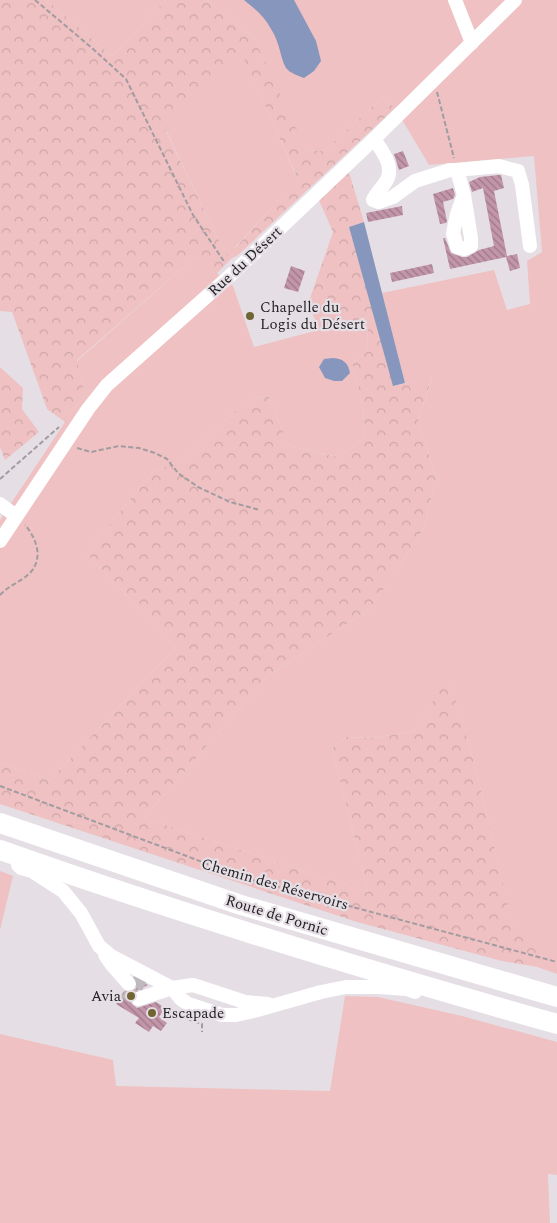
<svg xmlns="http://www.w3.org/2000/svg" width="557" height="1223" viewBox="0 0 557 1223" font-family="Spectral,serif">
  <style>
    .green { fill: #efc1c2 }
    .forest { fill: url(#forest-crowns) }
    .water { fill: #8696bd }
    .building { fill: url(#building-back-hatch) }
    .lines { fill: none; stroke-linecap: round; stroke-linejoin: round }
    .minor-tunnel { stroke: #bfb9bf; stroke-width: 14; stroke-dasharray: 14 7; stroke-linecap: butt }
    .path { stroke: #a19ca1; stroke-width: 2; stroke-dasharray: 5 2.5; stroke-linecap: butt }
    .minor { stroke: #fff; stroke-width: 14 }
    .highway { stroke: #fff; stroke-width: 20 }
    .poi-dot { fill: #706532; stroke: #e5dfe5; stroke-width: 2 }
    .labels { text-anchor: middle; stroke-width: 4.5; stroke-linejoin: round; paint-order: stroke }
    .street-label { font-size: 15px; fill: #252225; stroke: #e5dfe5 }
    .poi-label { font-size: 15px; fill: #252225; stroke: #e5dfe5; text-anchor: start }
  </style>
  <defs>
    <pattern id="forest-crowns" width="20" height="18" patternUnits="userSpaceOnUse" patternTransform="scale(1.25)"><rect width="20" height="18" fill="#efc1c2"/><path d="M2 6a3 3 0 1 1 6 0M12 15a3 3 0 1 1 6 0" fill="none" stroke="#cda6a7"/></pattern>
    <pattern id="building-back-hatch" width="6" height="6" patternUnits="userSpaceOnUse" patternTransform="scale(1.25)"><rect width="6" height="6" fill="#c295a9"/><path d="M-1 5l2 2M0 0l6 6M5-1l2 2" fill="none" stroke="#9d7989"/></pattern>
  </defs>
  <rect width="100%" height="100%" fill="#e5dfe5"/>
  <!-- green -->
  <path class="green" d="M47,0H166L112,56Z
    M206,0H557V974L537,967L545,947L513,929L476,769L449,677L414,731L374,738L346,737L332,748L368,892L144,818L268,676L371,608L424,528L436,478L418,421L432,378L405,383L382,293L494,270L507,310L530,304L527,261L542,252L534,156L429,165L395,108L382,98L324,151L305,150L254,38Z
    M241,51L298,180L235,247L238,255L231,259L218,239L165,128Z
    M196,256L233,286L254,347L368,317L367,352L352,363L361,397L366,437L338,457L289,446L268,395L245,402L185,459L153,472L86,553L176,647L50,780L0,763V520L65,422L85,395L77,361Z
    M0,871L13,876L0,930Z
    M345,996L378,997L462,1016L557,1042V1175L548,1174L550,1223H0V1034L113,1060L116,1086L330,1091Z"/>
  <!-- forest -->
  <path class="forest" d="M0,0H47L112,56L166,0H206L254,38L306,150L324,151L382,98L395,108L238,255L235,248L298,179L241,52L165,129L218,239L231,259L216,274L196,256L77,360L85,395L65,422L47,409L12,312L0,311Z
    M349,172L364,222L349,227L394,386L432,377L418,421L436,478L424,528L371,608L268,676L144,818L368,892L332,748L346,737L374,738L414,731L449,676L476,769L513,928L546,947L537,967L502,961L357,922L0,804V763L50,780L176,647L86,553L153,472L185,459L245,402L268,395L289,446L338,457L366,437L361,397L352,363L367,352L368,317L320,330L308,304L333,232L318,198Z
    M0,367L23,388L22,409L39,432L5,460L0,447Z"/>
  <!-- water -->
  <path class="water" d="M244,0H294L316,41L321,61L314,71L304,78C285,71 285,69 280,51C278,43 275,35 271,29C265,17 254,8 244,0Z
    M364,222L405,383L393,386L349,227Z
    M333,358C344,359 348,363 350,373L342,381H334L325,378L319,367L324,359Z"/>
  <!-- building -->
  <path class="building" d="M403,151L409,166L399,170L394,154Z
    M498,175H501L504,188L494,191L507,256L517,254L520,268L510,271L506,257L450,269L443,238H445L451,253L462,257H467L479,250L494,246L483,188L472,192L469,182L480,177Z
    M453,188L455,195L453,199L443,202L447,221L446,223L440,224L433,194Z
    M402,206L403,215L368,222L366,213Z
    M432,264L434,273L392,282L390,273Z
    M291,266L305,271L298,292L284,288Z
    M136,979L148,985L132,993L129,998L130,1002L137,1008L156,1002L165,1008L159,1017L167,1023L161,1031L153,1026L149,1032L135,1023L139,1018L116,1004L124,991L130,993L135,990L137,986Z"/>
  <g class="lines">
    <!-- minor-tunnel -->
    <path class="minor-tunnel" d="M133,978L147,986
      M125,991L138,999"/>
    <!-- path -->
    <path class="path" d="M35,0L92,48L126,79L193,215L225,263
      M437,92L454,158
      M77,448L91,452L119,446L139,448L155,453L167,459L178,473L198,487L230,502L260,510
      M0,479L59,427
      M0,595C8,586 20,582 29,574C44,559 37,539 25,525
      M0,786L245,878L557,962
      M190,1017V1020L202,1024V1032"/>
    <!-- minor -->
    <path class="minor" d="M455,0L472,43
      M374,139C383,152 396,168 385,183C381,189 376,193 373,200L379,202L393,197L415,181L450,170H457L464,195L457,214L453,233L457,247L464,249L471,246V238L464,195
      M457,170L499,166L518,171L522,185L530,246
      M0,504L16,516
      M0,541L88,409L107,385L233,273L374,139L515,0
      M18,865L21,868L32,871L63,891L81,913L99,946L111,956L172,988L181,999L188,1004L222,1015H236L254,1011L321,992L346,987H378L407,989L415,992
      M105,955L112,965L129,984
      M165,987L172,988L193,985L245,1002L268,1004
      M138,999L172,988"/>
    <!-- highway -->
    <path class="highway" d="M0,823L241,905L557,997
      M0,850C183,915 369,971 557,1024"/>
  </g>
  <!-- markers -->
  <g class="poi-dot">
    <circle cx="250" cy="316" r="5"/>
    <circle cx="131" cy="996" r="5"/>
    <circle cx="152" cy="1013" r="5"/>
  </g>
  <g class="labels">
    <!-- street labels -->
    <g class="street-label">
      <text transform="translate(245 261) rotate(-43)" y="5">Rue du Désert</text>
      <text transform="translate(275 884) rotate(16)" y="5">Chemin des Réservoirs</text>
      <text transform="translate(277 915) rotate(17)" y="5">Route de Pornic</text>
    </g>
    <!-- poi labels -->
    <g class="poi-label">
      <text x="260" y="312">Chapelle du<tspan x="260" dy="17">Logis du Désert</tspan></text>
      <text x="121" y="1001" text-anchor="end">Avia</text>
      <text x="162" y="1018">Escapade</text>
    </g>
  </g>
</svg>
